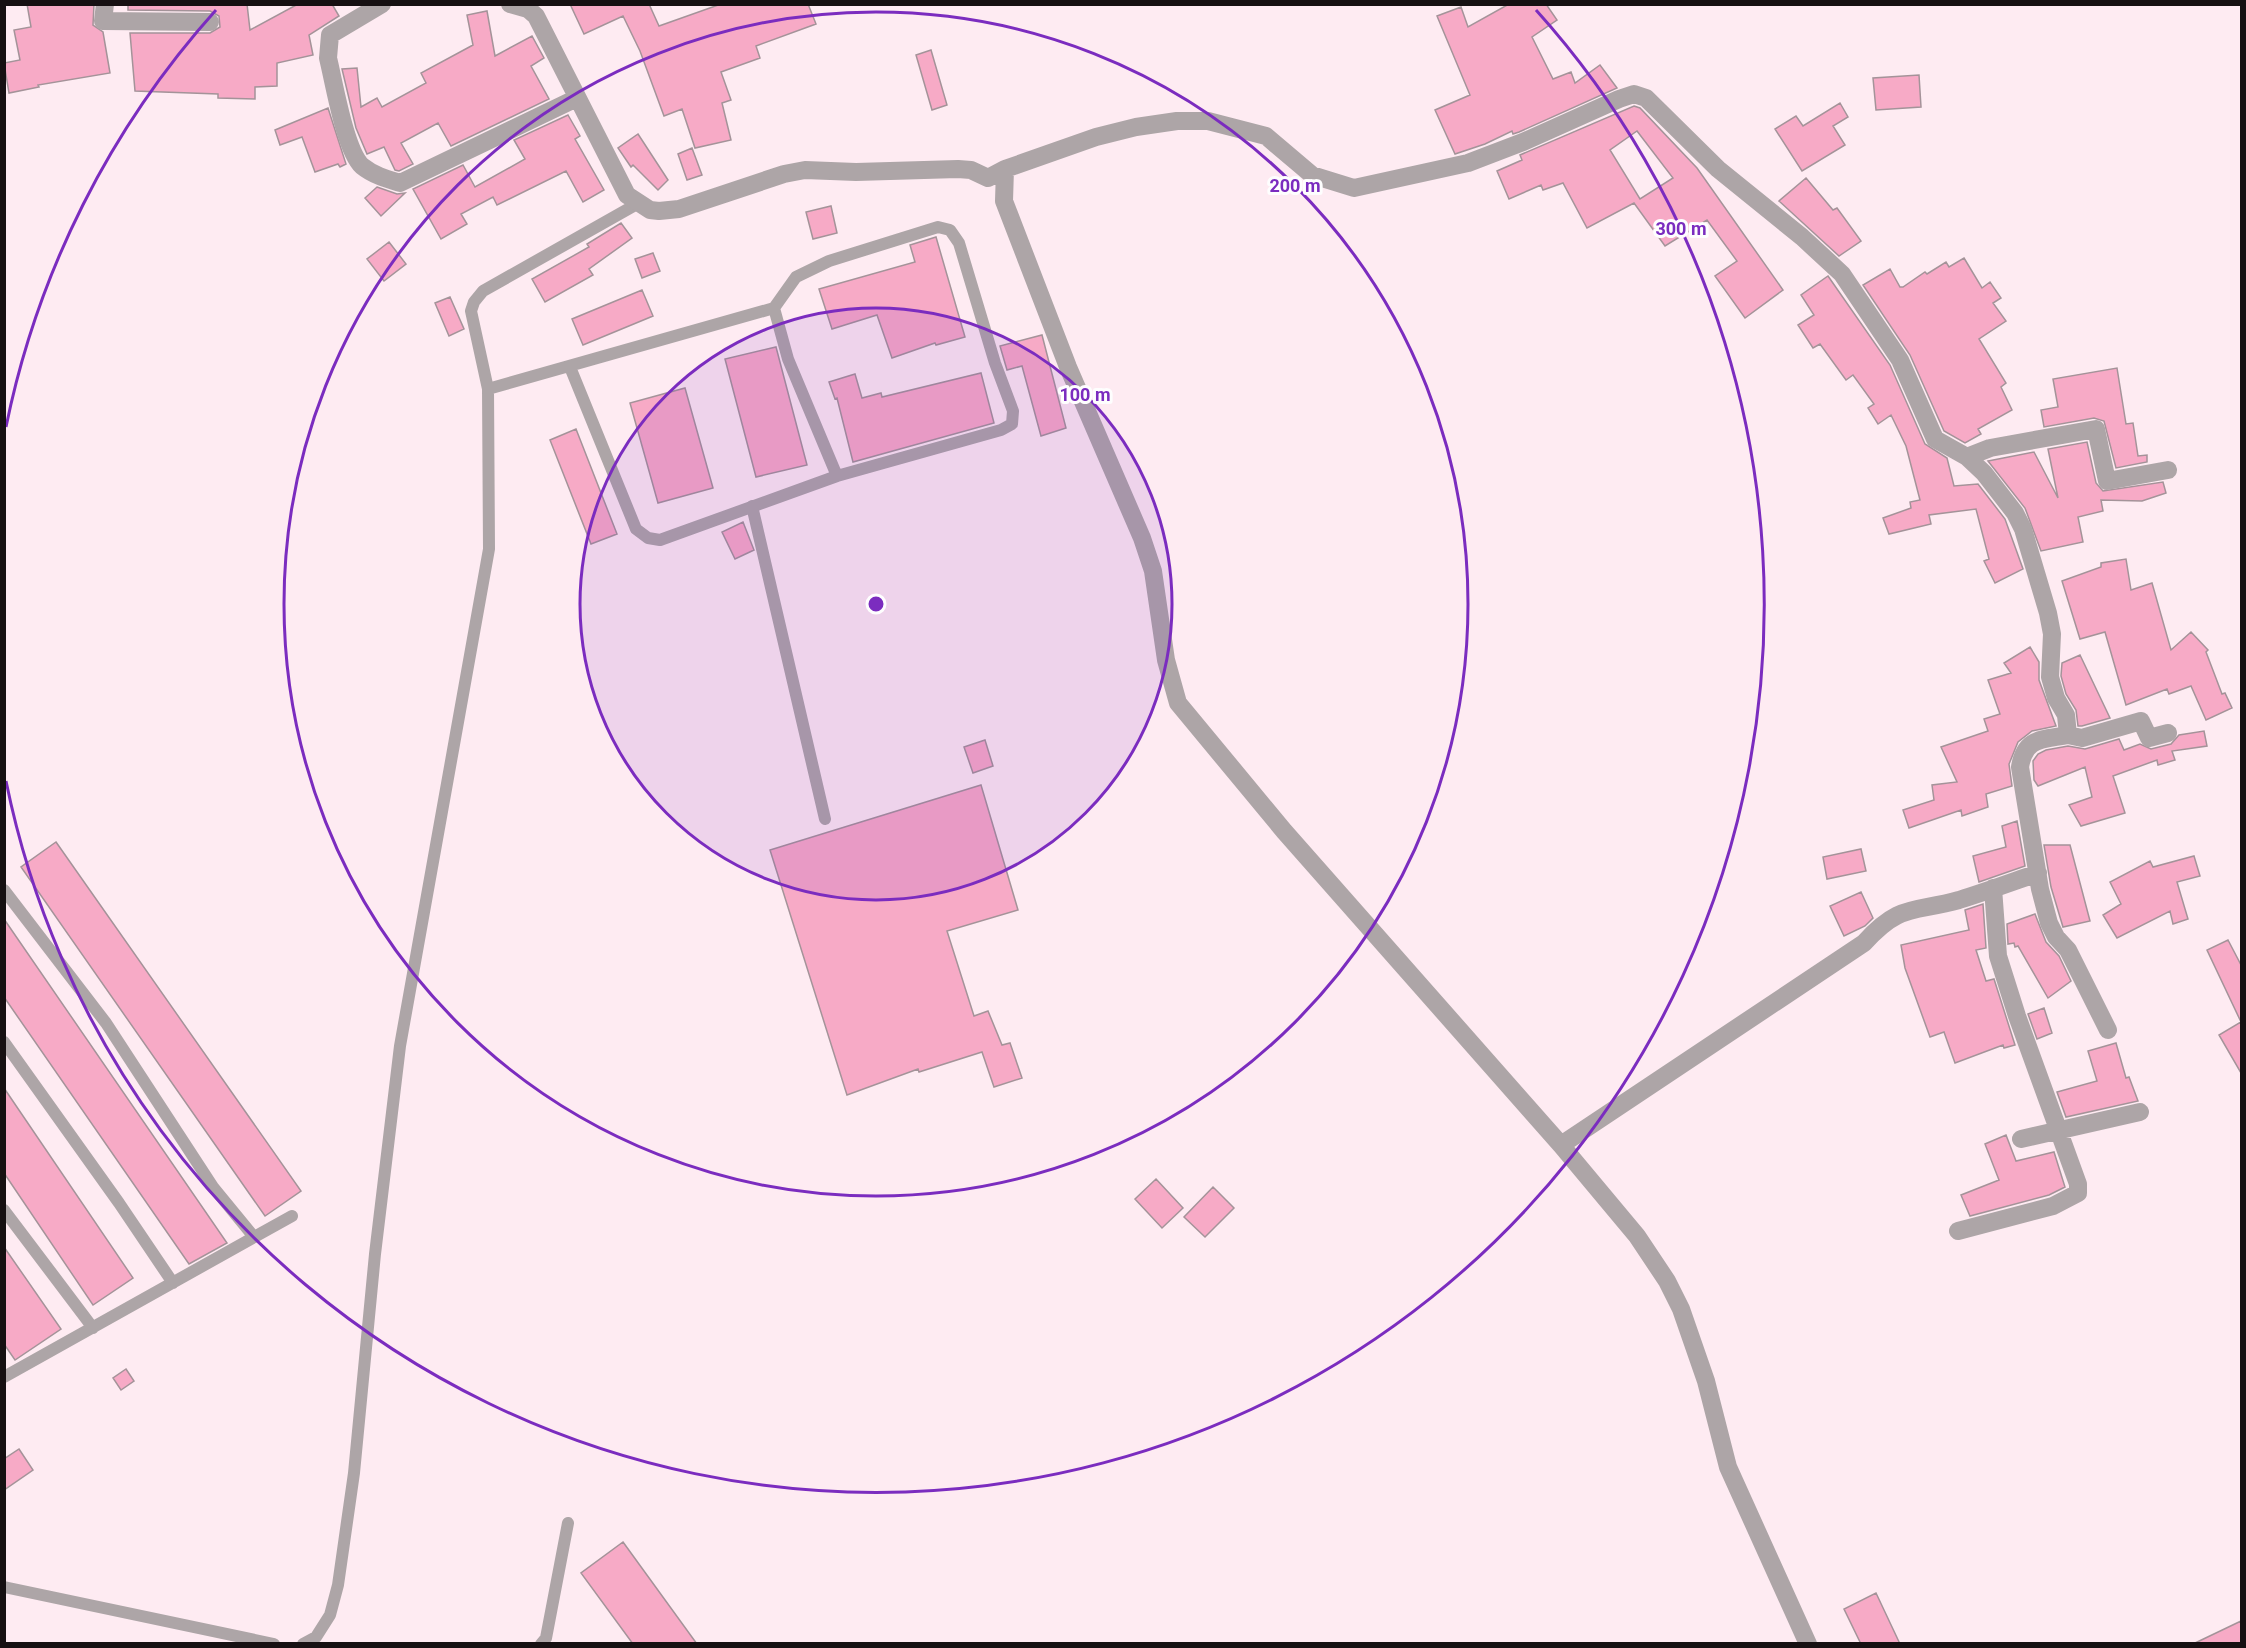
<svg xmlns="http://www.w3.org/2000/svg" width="2246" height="1648" viewBox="0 0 2246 1648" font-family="Roboto,sans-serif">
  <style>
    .building { fill: #f7aac6; stroke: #a49399; stroke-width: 1.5; fill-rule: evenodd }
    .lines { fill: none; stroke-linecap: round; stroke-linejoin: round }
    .service { stroke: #ada5a7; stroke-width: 12 }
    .minor { stroke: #ada5a7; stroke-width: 18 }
    .ring { fill: none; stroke: #7b2cbf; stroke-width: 3 }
    .centre { fill: #7b2cbf; stroke: #fefefe; stroke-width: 3 }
    .ring-label { font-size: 18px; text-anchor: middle; font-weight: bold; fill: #7b2cbf; stroke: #fefefe; stroke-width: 6; stroke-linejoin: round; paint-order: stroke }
  </style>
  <rect width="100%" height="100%" fill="#feebf2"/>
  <!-- building -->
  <path class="building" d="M27,4H94L93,25L103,32L110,73L38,85L39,87L9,93L4,63L20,60L14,30L31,27Z
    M128,4H247L250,30L298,4H332L339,16L309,35L313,55L277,63V86L255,87V99L218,98V94L135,91L130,33H210L220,27L219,16L210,11L128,10Z
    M570,4H649L659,26L721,4H808L816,24L756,46L760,58L721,72L731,100L722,103L731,140L695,148L682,109L664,116L640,51L623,16L584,34Z
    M1509,4H1546L1557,20L1532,37L1553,79L1571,72L1575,83L1600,65L1617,88L1519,132L1513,134L1512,131L1485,144L1455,154L1435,110L1470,95L1437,16L1461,7L1468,27Z
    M487,11L495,56L532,36L544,58L531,66L549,99L451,146L438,123L401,143L413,164L399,171L395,170L384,147L367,154L356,128L342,69L357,68L361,107L377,98L382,107L426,83L421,73L473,45L467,15Z
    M931,50L947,105L932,110L916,55Z
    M1919,75L1921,107L1876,110L1873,78Z
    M1840,103L1848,117L1833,126L1845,145L1802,171L1775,129L1796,116L1803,126Z
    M1634,106L1640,108L1697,168L1783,290L1745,318L1715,276L1737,261L1707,220L1665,246L1634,203L1587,228L1563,183L1543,190L1541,185L1509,199L1497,171L1522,160L1520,155ZM1637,131L1673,178L1640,199L1610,150Z
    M328,108L346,164L340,167L338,164L315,172L302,137L280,145L275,130Z
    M568,115L580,136L575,139L604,190L583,202L566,171L497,205L493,197L461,214L467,224L441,239L413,189L463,165L475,187L525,159L514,140Z
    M638,134L668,180L658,190L633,165L631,167L618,148Z
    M692,148L702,175L687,180L678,154Z
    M1806,178L1833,210L1837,208L1861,241L1839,256L1779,201Z
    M377,187L397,194L405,193L381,216L365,198Z
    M831,206L837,233L813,239L806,212Z
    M621,223L632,238L589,269L593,275L545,302L532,279L589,247L587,244Z
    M936,237L965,337L936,345L935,343L892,358L877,315L832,329L819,289L915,262L910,245Z
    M389,242L406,264L384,281L367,259Z
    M653,253L660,271L642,278L635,259Z
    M1964,258L1982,288L1990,282L2001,298L1993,303L2006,321L1979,339L2006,383L2001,387L2012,410L1978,429L1981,434L1965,443L1944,431L1910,355L1863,285L1890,269L1900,287H1903L1925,272L1927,274L1946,262L1949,267Z
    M1828,276L1890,365L1925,444L1947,458L1954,486L1978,484L2005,519L2023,569L1995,583L1984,561L1989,559L1976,509L1929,515L1931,524L1889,534L1883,518L1911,508L1910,502L1920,500L1906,446L1891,415L1878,424L1868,408L1874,404L1853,375L1846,380L1820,344L1813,348L1798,325L1814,315L1801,295Z
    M642,290L653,316L583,345L572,319Z
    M450,297L464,329L449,336L435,303Z
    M1042,335L1066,428L1041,436L1022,366L1007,370L1000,346Z
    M776,347L807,465L756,477L725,359Z
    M2117,368L2126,424L2133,423L2138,456L2147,455V462L2116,468L2104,421L2094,418L2044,427L2041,410L2058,407L2053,379Z
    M981,373L994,423L853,462L837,398L835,399L829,382L855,374L862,398L881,393L882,397Z
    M685,388L713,488L658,503L630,403Z
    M576,429L617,534L591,544L550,440Z
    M2087,442L2096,483L2103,491L2163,482L2166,493L2142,501L2101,500L2103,511L2078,517L2083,542L2041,551L2025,508L1988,461L2034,452L2058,498L2048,449Z
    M743,522L754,550L735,559L722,532Z
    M2126,559L2131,590L2152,583L2171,650L2191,632L2208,650L2206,652L2222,694L2225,693L2232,708L2206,720L2191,686L2169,694L2167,689L2126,705L2105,632L2080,639L2062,581L2101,567V563Z
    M2030,647L2039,662V680L2056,726L2032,731L2018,742L2009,764L2012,786L1986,794L1988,807L1962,816L1961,810L1909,828L1903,810L1934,800L1932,785L1957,782L1941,747L1988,731L1984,719L2000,714L1988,680L2011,673L2004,663Z
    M2080,655L2110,718L2082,726H2078L2076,710L2066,694L2061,676L2062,663Z
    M2204,731L2207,746L2172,751L2175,760L2158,765L2157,760L2113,776L2125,813L2081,826L2069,805L2092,797L2085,767L2038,786L2034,780L2033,761L2038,754L2046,750L2068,746L2085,749L2119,739L2124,750L2140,744L2151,749L2171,744L2179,735Z
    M985,740L993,766L973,773L964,747Z
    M981,785L1018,910L947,931L974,1016L988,1011L1002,1045L1010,1043L1022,1078L994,1087L982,1052L919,1072L918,1069L847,1095L770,850Z
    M2017,821L2025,866L1979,882L1973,856L2006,847L2002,826Z
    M56,842L301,1191L265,1216L21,867Z
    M2044,845H2070L2090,921L2063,927L2051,887Z
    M1861,849L1866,871L1827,879L1823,857Z
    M2194,856L2200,876L2177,882L2188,919L2173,924L2170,911L2117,938L2103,915L2121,904L2110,882L2150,861L2153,867Z
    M1861,892L1873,918L1865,926L1844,936L1830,906Z
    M1983,904L1986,948L1976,950L1986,981L1994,979L2015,1045L2004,1048L2003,1045L1955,1063L1944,1032L1930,1037L1905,968L1901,945L1969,930L1965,910Z
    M2035,914L2046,942L2059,956L2071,981L2048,998L2018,946L2015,947L2014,943L2008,944L2007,924Z
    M4,919L227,1243L189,1264L4,997Z
    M2228,940L2241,965V1073L2219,1035L2241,1022L2207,950Z
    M2044,1008L2052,1033L2037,1039L2028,1014Z
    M2116,1043L2126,1078L2129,1077L2138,1101L2066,1117L2057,1092L2097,1081L2088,1051Z
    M4,1088L133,1278L93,1305L4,1173Z
    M2006,1135L2016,1161L2054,1152L2065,1187L2049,1195L1970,1216L1961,1195L1999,1180L1985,1144Z
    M1156,1179L1183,1208L1162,1228L1135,1199Z
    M1213,1187L1234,1208L1205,1237L1184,1217Z
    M4,1247L61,1329L15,1360L4,1344Z
    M126,1369L134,1381L121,1390L113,1378Z
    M19,1449L33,1470L4,1490V1459Z
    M623,1542L697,1644H633L581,1573Z
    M1876,1593L1900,1644H1861L1844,1609Z
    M2241,1621V1644H2193Z"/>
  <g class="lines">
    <!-- service -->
    <path class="service" d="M774,308L788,359L837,476
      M488,389L774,308L796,277L829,261L938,227L950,230L959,243L995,363L1013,411L1012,424L1001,430L837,476L660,540L648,538L636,529L570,367
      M752,506L825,819
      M4,890L106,1023L213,1187L254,1237
      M4,1042L119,1203L173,1283
      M4,1210L93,1328
      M4,1377L292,1216
      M4,1587L274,1644
      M303,1644L316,1637L330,1615L338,1585L354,1473L375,1254L400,1046L489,549L488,389L471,311L474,302L483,291L637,204
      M541,1644L546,1638L568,1523"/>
    <!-- minor -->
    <path class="minor" d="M105,4L103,21L210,22
      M382,4L330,35L328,58C334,82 345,150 362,166C373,175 387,179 400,183L577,98
      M510,4L528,9L536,16L627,195L650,210L659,211L679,209L784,174L805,170L856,172L958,169L971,170L988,178L1005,169L1004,201L1068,367L1142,538L1153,571L1166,660L1178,703L1284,831L1561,1145L1637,1236L1667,1281L1681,1309L1706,1381L1728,1467L1808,1644
      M1005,169L1096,137L1136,127L1177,121H1208L1266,136L1312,175L1354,188L1468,163L1523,142L1619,99L1634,94L1646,98L1718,169L1802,237L1842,274L1900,360L1935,439L1967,457L1984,473L2015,513L2023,529L2048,613L2052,634L2050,677L2056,698L2066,715L2068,735C2042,740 2025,737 2020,767L2040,889L2049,923L2056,937L2068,950L2108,1030
      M1967,457L1990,448L2096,429L2107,481L2168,470
      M2068,735L2082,738L2141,721L2149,738L2168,733
      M2021,1139L2140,1112
      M1561,1145L1864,943C1900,903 1913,913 1959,900C1985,892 2012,882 2038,873
      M1958,1231L2053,1206L2078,1193V1184L2017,1016L1998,956L1993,888"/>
  </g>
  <!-- distance rings -->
  <circle cx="876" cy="604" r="296" fill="#7b2cbf" fill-opacity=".12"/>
  <g class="ring">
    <circle cx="876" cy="604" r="296"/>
    <circle cx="876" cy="604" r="592"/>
    <path d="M6 427A888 888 0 0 1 216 10M1536 10A888 888 0 1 1 6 781"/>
  </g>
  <circle cx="876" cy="604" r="9" class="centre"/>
  <g class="ring-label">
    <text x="1295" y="192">200 m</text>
    <text x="1681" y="235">300 m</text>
    <text x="1085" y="401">100 m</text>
  </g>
  <!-- border -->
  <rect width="2246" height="1648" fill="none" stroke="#161012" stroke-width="12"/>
</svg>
